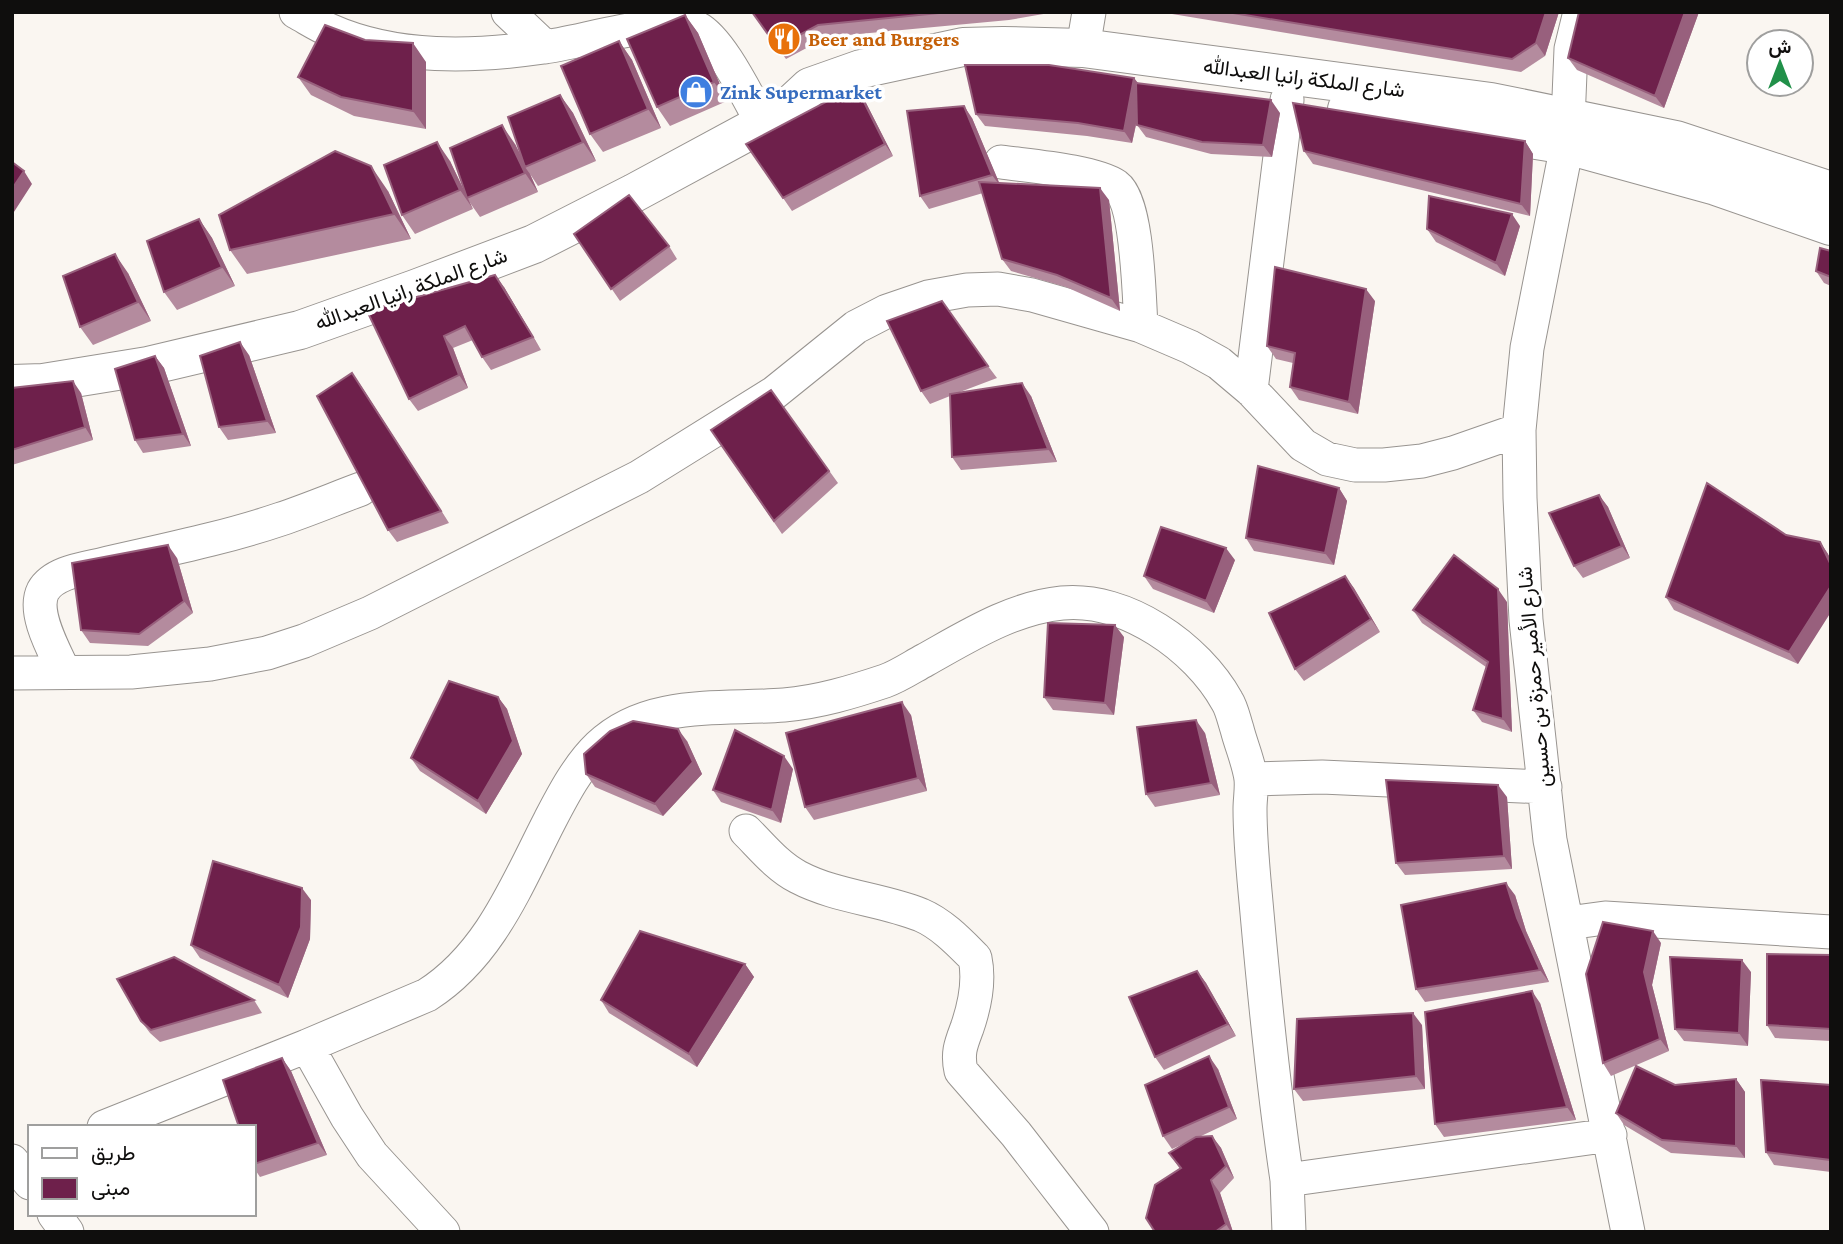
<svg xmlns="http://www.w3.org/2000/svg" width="1843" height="1244" viewBox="0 0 1843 1244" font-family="'Crimson Pro',Vazirmatn,serif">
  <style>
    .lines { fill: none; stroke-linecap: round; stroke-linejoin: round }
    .minor-casing { stroke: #989490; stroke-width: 35 }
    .major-casing { stroke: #989490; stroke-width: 40 }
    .minor { stroke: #fff; stroke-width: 33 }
    .major { stroke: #fff; stroke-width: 38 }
    .wall { fill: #b48b9e }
    .shaded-wall { fill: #98607d }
    .building { fill: #6e204b; stroke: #98607d; stroke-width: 2 }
    .labels { text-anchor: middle; stroke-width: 7; stroke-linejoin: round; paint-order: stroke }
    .food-label { font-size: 21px; font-weight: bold; fill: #c56008; stroke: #fff; text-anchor: start }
    .street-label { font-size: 21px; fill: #0f0e0d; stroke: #fff }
    .shop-label { font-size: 21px; font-weight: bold; fill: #366cbe; stroke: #fff; text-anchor: start }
  </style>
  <rect width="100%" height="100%" fill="#faf6f1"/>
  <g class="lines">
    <defs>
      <path id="minor" d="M296,12C307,18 318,25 329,30C396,60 474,57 544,47C578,43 669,15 697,28C721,40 749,100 763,124
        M508,12L545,47
        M1580,12L1571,49L1567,145L1527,348L1519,430L1520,498L1526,620L1550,840L1628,1232
        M1083,48L1089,12
        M1001,162C1029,166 1094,171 1116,186C1138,202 1139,297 1141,326
        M1251,390L1287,100
        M64,672C55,652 32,613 43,591C53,573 82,569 100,565C160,551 222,539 281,519C308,510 334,499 361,489
        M12,673L131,672L210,664L267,653L304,641L370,613L639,477L774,393L856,327L887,311L928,297L967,290L998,289L1032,295L1141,326L1190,347L1219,363L1251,390L1303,445L1327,459L1355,465H1384L1422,461L1453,453L1519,430
        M1251,779L1322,777L1545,787
        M746,831C762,847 777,866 798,877C836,897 881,899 921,915C942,924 959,942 975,958C980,982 975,1005 967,1028C961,1044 957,1053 961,1071L1016,1134L1092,1232
        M1568,923L1605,918L1831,932
        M307,1046L347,1117L372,1155L443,1232
        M104,1127L307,1046L427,995C490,955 517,884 550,820C563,795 578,766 599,746C648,699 722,710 784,705C819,702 852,692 885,681C899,676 912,667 925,660C968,636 1012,608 1062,603C1126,597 1197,647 1227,701C1232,709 1234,720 1237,729C1241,745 1249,763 1251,779C1252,789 1250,799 1250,809C1250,844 1254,879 1257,913C1265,1003 1274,1092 1287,1180
        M12,1161L30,1183
        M54,1214L67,1232
        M1289,1232L1287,1180L1610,1135"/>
      <path id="major" d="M1347,109L1567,145L1716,186L1831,226
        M12,384L43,383L148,366L300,330L415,289L534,244L634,193L782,113L810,87L861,69L963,47L1003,46L1083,48L1491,102L1676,140L1831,191"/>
    </defs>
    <!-- minor casing -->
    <use href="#minor" class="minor-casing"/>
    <!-- major casing -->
    <use href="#major" class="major-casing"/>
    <!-- minor -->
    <use href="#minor" class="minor"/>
    <!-- major -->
    <use href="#major" class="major"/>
  </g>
  <!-- wall -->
  <path class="wall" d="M752,12H1055L1009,20L827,37L786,59Z
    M1160,12H1559L1545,56L1521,72Z
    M1579,12H1699L1664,108L1577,70L1568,58Z
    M685,15L698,33L727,101L670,126L657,107Z
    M365,40L426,62V129L354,116L311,95L298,77Z
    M619,41L632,60L661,128L603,152L590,134Z
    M1134,78L1138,83L1280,113L1272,157L1211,154L1146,137L1137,125V121L1132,143L1087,136L985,126L976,114Z
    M560,95L573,113L596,161L538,186L530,174L538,192L480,217L468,200L473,209L415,234L402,215L450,161L466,195L515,144L521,156Z
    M864,99L893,156L792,211L746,144Z
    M972,118L999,183L1109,200L1120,311L1066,287L1011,271L1002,259L983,193L929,209L920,196Z
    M1525,141L1533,154L1530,216L1313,164L1304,151Z
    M388,191L411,239L247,274L230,250Z
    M199,219L212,238L235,286L177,310L164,292Z
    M1520,226L1505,276L1436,242L1427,229Z
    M574,234L669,246L677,259L620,301Z
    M1831,251V286L1824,283L1816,271Z
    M128,273L151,321L93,345L80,327Z
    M504,287L541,350L491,370L482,357L473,340L453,348L468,388L418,411L409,399L367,311Z
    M1375,301L1358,414L1299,400L1290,387L1293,363L1276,359L1267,346Z
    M249,355L276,433L228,440L219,427Z
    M155,356L164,368L191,446L143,453L135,440Z
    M988,366L997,378L960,392L1031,396L1057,462L961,470L952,457L950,396L930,404L921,391Z
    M352,373L361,386L449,523L397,542L388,530Z
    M12,388L81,393L93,440L12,465Z
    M771,390L838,483L782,534L711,430Z
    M1339,488L1347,501L1334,565L1254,551L1246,538Z
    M1599,495L1608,507L1630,558L1583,578L1574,566Z
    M1786,535L1820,542L1828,554L1798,664L1674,610L1666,597Z
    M177,558L193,613L148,646L90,643L81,630Z
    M1235,560L1214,613L1153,589L1144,576Z
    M1345,576L1380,632L1304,681L1295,669Z
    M1507,602L1512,732L1482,722L1473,710L1486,667L1422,623L1413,610Z
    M1124,637L1114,715L1053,710L1044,697Z
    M498,697L507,709L522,754L486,814L420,771L411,758Z
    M911,715L927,791L814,820L805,807Z
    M1205,733L1220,795L1155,807L1146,794Z
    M687,741L702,774L663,816L595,787L586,774Z
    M793,769L781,823L721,802L713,790Z
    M1507,797L1512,869L1405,875L1396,863Z
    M1515,895L1526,931L1549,982L1425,1002L1416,989Z
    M311,900L310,939L288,998L200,958L191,945Z
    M1661,943L1652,985L1669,1051L1611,1076L1603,1063Z
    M1831,955V1041L1775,1038L1767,1025Z
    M745,964L754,977L697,1067L609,1013L601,1000Z
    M1197,971L1206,983L1236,1036L1164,1070L1155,1057Z
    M1751,972L1748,1046L1684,1041L1675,1029Z
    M254,1000L262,1013L160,1042L150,1033L141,1021Z
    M1540,1003L1576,1120L1444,1137L1435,1124Z
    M1422,1025L1425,1089L1303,1101L1294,1089Z
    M282,1058L291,1071L327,1155L260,1177L254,1168V1164Z
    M1218,1069L1237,1119L1199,1137L1212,1136L1221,1148L1234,1178L1220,1193L1233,1232H1155L1180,1169L1169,1153L1192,1140L1172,1149L1163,1136Z
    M1736,1079L1745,1092V1158L1671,1153L1624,1125L1616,1113L1675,1085Z
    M1831,1085V1172L1774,1165L1766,1152Z"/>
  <!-- shaded-wall -->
  <path class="shaded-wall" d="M1546,12H1559L1545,56L1536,43Z
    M1685,12H1699L1664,108L1655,96Z
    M685,15L698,33L727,101L714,82Z
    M619,41L632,60L661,128L648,109Z
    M413,43L426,62V129L413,111Z
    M1134,78L1143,90L1132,143L1124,131Z
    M856,86L864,99L893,156L885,144Z
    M560,95L573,113L596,161L583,142Z
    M1271,100L1280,113L1272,157L1263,145Z
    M964,106L972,118L1001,187L992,175Z
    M502,125L515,144L526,166L525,167L530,174L538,192L525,173Z
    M1525,141L1533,154L1530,216L1521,204Z
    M437,142L450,161L473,209L460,190Z
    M371,166L388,191L411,239L394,214Z
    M24,171L32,184L12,215V189Z
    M1100,188L1109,200L1120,311L1111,298Z
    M1512,214L1520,226L1505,276L1496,263Z
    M199,219L212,238L235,286L222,267Z
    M115,254L128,273L151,321L138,302Z
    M495,275L504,287L541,350L533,337Z
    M1366,289L1375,301L1358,414L1349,402Z
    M444,336L453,348L468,388L459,375Z
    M240,342L249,355L276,433L267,421Z
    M155,356L164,368L191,446L183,434Z
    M352,373L361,386L449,523L441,511Z
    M73,381L81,393L93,440L85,427Z
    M1022,383L1031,396L1057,462L1048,449Z
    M1339,488L1347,501L1334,565L1325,553Z
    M1599,495L1608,507L1630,558L1622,546Z
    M1820,542L1828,554L1831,559V565Z
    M168,545L177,558L193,613L184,601Z
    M1226,548L1235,560L1214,613L1206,601Z
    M1345,576L1354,588L1380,632L1371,619Z
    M1831,586V612L1798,664L1789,652Z
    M1498,589L1507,602L1512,732L1503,719Z
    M1115,625L1124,637L1114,715L1105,703Z
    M498,697L507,709L522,754L486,814L478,801Z
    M902,702L911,715L927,791L918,778Z
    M1196,720L1205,733L1220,795L1211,783Z
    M678,729L687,741L702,774L663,816L655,804Z
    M784,756L793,769L781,823L772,810Z
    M1498,785L1507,797L1512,869L1504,856Z
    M1506,883L1515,895L1526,931L1549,982L1540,970L1517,918Z
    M302,888L311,900L310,939L288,998L279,985Z
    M1653,931L1661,943L1652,985L1669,1051L1660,1039L1644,972Z
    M1742,960L1751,972L1748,1046L1739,1033Z
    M745,964L754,977L697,1067L689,1054Z
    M1197,971L1206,983L1236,1036L1228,1024Z
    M1532,991L1540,1003L1576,1120L1567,1107Z
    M1413,1013L1422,1025L1425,1089L1416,1076Z
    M1209,1056L1218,1069L1237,1119L1229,1107Z
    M282,1058L291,1071L327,1155L318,1143Z
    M1736,1079L1745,1092V1158L1736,1146Z
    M1212,1136L1221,1148L1234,1178L1226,1166Z
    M1211,1180L1220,1193L1233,1232H1231L1226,1224Z"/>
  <!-- building -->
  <path class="building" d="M752,12H949L818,25L777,47Z
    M1227,12H1546L1536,43L1512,59Z
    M1579,12H1685L1655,96L1568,58Z
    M685,15L714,82L657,107L627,39Z
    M325,25L365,40L413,43V111L341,97L298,77Z
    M619,41L648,109L590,134L561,66Z
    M965,65H1049L1134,78L1124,131L1078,123L976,114Z
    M1136,83L1271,100L1263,145L1202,142L1137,125Z
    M856,86L885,144L783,198L746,144Z
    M560,95L583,142L525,167L508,117Z
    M1293,103L1525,141L1521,204L1304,151Z
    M964,106L992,175L920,196L907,111Z
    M502,125L525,173L467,198L450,148Z
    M437,142L460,190L402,215L384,165Z
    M335,151L371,166L394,214L230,250L219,215Z
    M12,162L24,171L12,189Z
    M979,182L1100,188L1111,298L1057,275L1002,259Z
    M629,195L669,246L611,289L574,234Z
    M1429,196L1512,214L1496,263L1427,229Z
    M199,219L222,267L164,292L147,241Z
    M1820,248L1831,251V277L1816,271Z
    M115,254L138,302L80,327L63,276Z
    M1275,267L1366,289L1349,402L1290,387L1295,353L1267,346Z
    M495,275L533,337L482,357L465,326L444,336L459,375L409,399L367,311Z
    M942,301L988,366L921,391L887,321Z
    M240,342L267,421L219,427L200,356Z
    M155,356L183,434L135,440L115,369Z
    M352,373L441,511L388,530L317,396Z
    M73,381L85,427L12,450V388Z
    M1022,383L1048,449L952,457L950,394Z
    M771,390L829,471L774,521L711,430Z
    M1258,466L1339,488L1325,553L1246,538Z
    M1707,483L1786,535L1820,542L1831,565V586L1789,652L1666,597Z
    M1599,495L1622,546L1574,566L1549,513Z
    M1161,527L1226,548L1206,601L1144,576Z
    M168,545L184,601L139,634L81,630L72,563Z
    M1454,555L1498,589L1503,719L1473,710L1488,662L1413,610Z
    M1345,576L1371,619L1295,669L1269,613Z
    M1048,623L1115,625L1105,703L1044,697Z
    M449,681L498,697L513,741L478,801L411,758Z
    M902,702L918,778L805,807L786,733Z
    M1196,720L1211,783L1146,794L1137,727Z
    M633,721L678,729L693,762L655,804L586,774L584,754L610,731Z
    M735,730L784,756L772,810L713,790Z
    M1386,780L1498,785L1504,856L1396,863Z
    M213,861L302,888L301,927L279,985L191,945Z
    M1506,883L1517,918L1540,970L1416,989L1401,905Z
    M1603,922L1653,931L1644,972L1660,1039L1603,1063L1586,974Z
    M640,931L745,964L689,1054L601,1000Z
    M1767,954L1831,955V1029L1767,1025Z
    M174,957L254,1000L151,1030L141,1021L117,979Z
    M1670,957L1742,960L1739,1033L1675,1029Z
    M1197,971L1228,1024L1155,1057L1129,997Z
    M1532,991L1567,1107L1435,1124L1425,1012Z
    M1413,1013L1416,1076L1294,1089L1297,1019Z
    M1209,1056L1229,1107L1163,1136L1145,1085Z
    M282,1058L318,1143L254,1164V1127H239L223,1080Z
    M1636,1066L1675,1085L1736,1079V1146L1662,1140L1616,1113Z
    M1761,1080L1831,1085V1160L1766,1152Z
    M1212,1136L1226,1166L1211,1180L1226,1224L1215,1232H1155L1146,1218L1155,1185L1181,1168L1169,1153L1196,1137Z"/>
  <!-- icons -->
  <defs>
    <symbol id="restaurant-disc" viewBox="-11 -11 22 22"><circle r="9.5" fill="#e8710a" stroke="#fff"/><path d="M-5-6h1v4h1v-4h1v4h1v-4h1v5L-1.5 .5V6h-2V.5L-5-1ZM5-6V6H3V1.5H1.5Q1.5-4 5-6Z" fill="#fff"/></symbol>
    <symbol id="shop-disc" viewBox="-11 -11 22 22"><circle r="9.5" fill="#3f7fe0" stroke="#fff"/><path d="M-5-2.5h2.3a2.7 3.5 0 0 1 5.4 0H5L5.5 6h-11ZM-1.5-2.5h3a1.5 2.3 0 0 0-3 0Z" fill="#fff"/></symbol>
  </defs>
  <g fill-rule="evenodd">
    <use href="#restaurant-disc" x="765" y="20" width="38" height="38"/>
    <use href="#shop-disc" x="677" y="73" width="38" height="38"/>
  </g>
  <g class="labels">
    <!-- food labels -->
    <g class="food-label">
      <text x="808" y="46">Beer and Burgers</text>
    </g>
    <!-- street labels -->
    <g class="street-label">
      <text transform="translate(1304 78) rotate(7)" y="7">شارع الملكة رانيا العبدالله</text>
      <text transform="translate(411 289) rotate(-20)" y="7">شارع الملكة رانيا العبدالله</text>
      <text transform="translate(1534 677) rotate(-95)" y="7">شارع الأمير حمزة بن حسين</text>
    </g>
    <!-- shop labels -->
    <g class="shop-label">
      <text x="720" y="99">Zink Supermarket</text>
    </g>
  </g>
  <!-- border -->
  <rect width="1843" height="1244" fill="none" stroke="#0f0e0d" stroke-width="28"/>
  <!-- legend -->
  <rect x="28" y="1125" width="228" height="91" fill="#ffffff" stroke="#9f9f9e" stroke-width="2"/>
  <rect x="42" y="1148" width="35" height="10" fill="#ffffff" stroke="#9f9f9e" stroke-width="2"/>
  <text x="91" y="1160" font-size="21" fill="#0f0e0d">طريق</text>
  <rect x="42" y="1178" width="35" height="21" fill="#6e204b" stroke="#9f9f9e" stroke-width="2"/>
  <text x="91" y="1195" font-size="21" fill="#0f0e0d">مبنى</text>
  <!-- north arrow -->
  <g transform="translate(1780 63)"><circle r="33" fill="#ffffff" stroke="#9f9f9e" stroke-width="2"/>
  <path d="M0-5L12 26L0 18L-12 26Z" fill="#219049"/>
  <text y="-10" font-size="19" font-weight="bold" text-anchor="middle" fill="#0f0e0d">ش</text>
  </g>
</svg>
